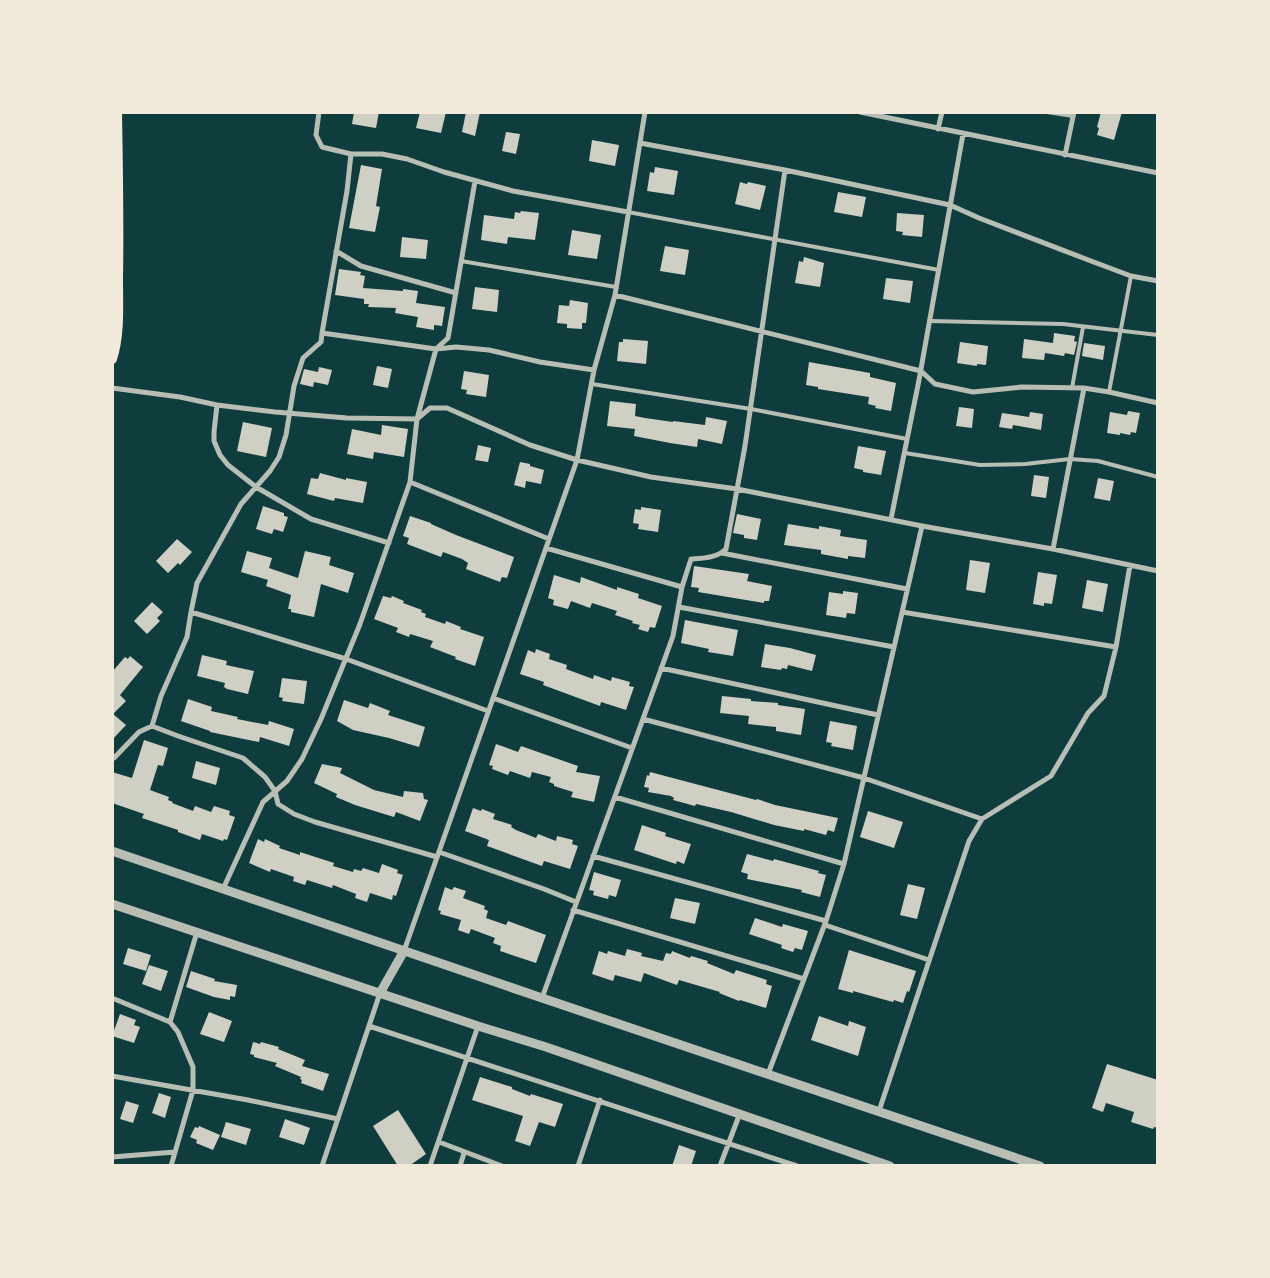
<svg xmlns="http://www.w3.org/2000/svg" width="1270" height="1278" viewBox="0 0 1270 1278" font-family="'Sofia Sans Condensed',sans-serif">
  <style>
    .building { fill: #cfcfc3 }
    .lines { fill: none; stroke-linecap: round; stroke-linejoin: round }
    .service { stroke: #b8beb3; stroke-width: 4 }
    .minor { stroke: #b8beb3; stroke-width: 5 }
    .tertiary { stroke: #b8beb3; stroke-width: 9 }
    .secondary { stroke: #f1e9da; stroke-width: 10 }
  </style>
  <rect width="100%" height="100%" fill="#0f3d3e"/>
  <!-- building -->
  <path class="building" d="M354,112H379L376,128L352,124Z
    M420,112H446L441,133L416,128Z
    M466,112H480L475,136L462,132Z
    M1101,112H1122L1114,140L1097,135L1099,128L1097,127Z
    M506,132L520,134L516,154L502,151Z
    M592,140L619,145L615,166L589,161Z
    M361,165L382,169L376,206L380,207L375,232L349,228Z
    M655,167L678,171L674,195L647,191L650,172L654,173Z
    M740,182L747,184L748,182L766,186L760,210L735,204Z
    M838,192L866,197L862,217L834,212Z
    M521,211L539,213L535,240L508,237L507,244L481,240L484,215L514,219L515,212L520,213Z
    M897,213L924,215L922,237L902,235L903,232L896,231Z
    M572,230L601,235L597,259L568,255Z
    M402,237L428,240L426,259L400,257Z
    M665,246L689,250L685,275L660,271Z
    M804,257L824,263L820,287L795,283L799,261L803,262Z
    M339,269L361,272L360,275L365,276L363,288L403,291V289L418,291L416,303L445,307L442,326L434,325V330L416,327L418,317L395,313L396,308L368,307L369,304H364V299L335,295Z
    M886,278L913,281L910,303L883,299Z
    M475,287L499,290L497,312L472,309Z
    M570,300L588,303L586,323H582V329L567,328V324L557,323L559,305L569,306Z
    M1054,333L1075,336L1074,341L1077,342L1074,355L1065,353L1064,356L1045,353L1044,360L1022,358L1024,339L1053,343Z
    M623,339L648,341L646,364L617,361L619,342H623Z
    M960,342L988,346L986,365L977,364V366L957,363Z
    M1084,343L1105,346L1103,360L1082,356Z
    M809,362L870,373V377L896,383L891,411L875,408L876,406L868,404L869,397L818,389V387L806,385Z
    M377,366L392,369L388,388L373,385Z
    M319,367L332,370L328,385L314,382L313,387L300,384L304,369L318,372Z
    M464,371L489,375L486,397L466,394L467,390L461,389Z
    M610,401L636,404L635,416L645,418L673,422V421L705,425L706,417L727,421L722,444L698,439L697,447L670,443L634,436L635,429L607,426Z
    M959,407L974,409L972,428L956,426Z
    M1128,411L1140,413L1136,433L1131,432L1130,435L1120,433V435L1107,433L1110,412L1127,415Z
    M1030,412L1043,414L1041,430L1013,425L1012,429L999,427L1002,413L1029,417Z
    M243,422L272,428L266,457L237,451Z
    M382,425L408,429L404,457L374,452L373,459L347,454L352,429L381,435Z
    M478,445L491,448L488,462L475,460Z
    M858,446L886,451L881,475L863,472V470L854,468Z
    M520,462L530,464V466L544,470L541,484L526,481L525,488L514,485Z
    M320,473L346,480V478L367,482L363,503L335,498L334,501L307,494L311,478L318,479Z
    M1034,475L1049,477L1046,498L1031,496Z
    M1098,478L1114,481L1110,501L1094,498Z
    M263,506L284,513V516L288,517L283,532L274,529L272,534L256,529Z
    M641,507L661,510L658,532L638,529L639,524L633,523L635,509L641,510Z
    M737,514L761,519L757,540L744,538V535L733,533Z
    M410,516L431,523V524L456,535L514,557L507,578L502,577L500,582L466,569L468,563L462,559L443,552L441,557L407,544L409,538L403,536Z
    M788,524L819,529V526L841,530L840,536L867,540L865,558L848,556V559L821,554V550L784,545Z
    M177,539L192,552L180,565L178,563L168,573L156,561Z
    M247,551L272,558L269,568L298,578L305,551L331,557L329,565L354,573L348,593L321,584L314,617L291,612V609H288L291,595L266,586L268,580L241,572Z
    M970,560L990,563L985,593L966,590Z
    M694,566L749,574L747,581L772,586L769,601H764V603L698,592L699,588L691,587Z
    M1038,572L1057,575L1052,604L1044,603V606L1033,604Z
    M554,575L580,583L581,577L617,590V587L639,594L638,598L662,606L655,628L650,627L648,632L638,629L640,625L632,623L633,621L615,615L617,611L592,603L590,608L571,601L568,609L553,605L554,600L548,598Z
    M1087,580L1108,584L1103,612L1082,608Z
    M843,591L858,593L855,614L847,613L846,618L826,615L829,592L843,594Z
    M383,596L391,598L392,596L404,601L403,603L422,610L421,612L426,614L425,617L445,624L446,621L461,627L460,629L484,637L475,666L455,659L456,657L430,647L433,641L410,634L409,637L396,632L398,628L374,619Z
    M152,602L163,612L157,618L160,621L147,634L134,621Z
    M685,620L738,630L733,656L708,652L709,649L681,643Z
    M765,644L790,648L816,655L812,671L788,665L787,669L782,668L781,670L761,667Z
    M536,649L550,654L549,659L567,665L566,669L582,675L593,679L594,675L611,681L612,677L630,682L629,686L634,687L626,710L601,702L600,706L543,685L544,682L520,674L528,650L535,653Z
    M202,655L227,661L226,665L254,671L248,694L227,689L224,687L225,683L197,676Z
    M130,656L143,667L120,695L126,701L113,714L126,725L112,740V672L125,657L128,659Z
    M282,678L307,681L304,704L282,701L283,698L279,697Z
    M722,696L751,699V701L778,703V705L805,709L801,735L776,731V727L748,724L749,716L720,713Z
    M188,699L212,707L211,711L238,717L237,719L268,725L269,721L294,729L289,746L260,737L259,742L210,732V731L181,721Z
    M344,700L368,708L370,703L390,711L388,715L425,727L419,747L389,738L353,730L337,721Z
    M830,721L857,726L853,750L831,746L832,743L826,742Z
    M144,740L168,748L163,766L158,765L150,790L169,797L168,800L173,802L172,803L193,811L195,806L211,812L214,806L230,811L229,815L235,817L227,840L224,839L223,841L202,834L200,840L178,832V830L142,818L144,814L112,803V772L132,778Z
    M496,744L518,752L521,746L578,766L576,772L600,776L594,802L571,797L573,792L554,786V784L549,782L551,777L532,772L530,778L510,771L508,775L492,769L493,766L489,765Z
    M196,761L220,768L216,785L192,778Z
    M322,764L342,768L340,773L374,790L403,797L404,791L423,793L424,799L428,800L420,821L396,812L394,817L355,805L336,797L337,794L314,783Z
    M650,772L756,800L757,799L775,805L838,818L834,832L828,830L826,835L804,829V831L774,825L731,812L696,804L695,806L673,800L674,798L671,796L648,792L649,788L644,787L647,775L649,776Z
    M473,808L481,811L482,809L495,814L493,819L512,825L511,827L516,830L536,838L538,834L556,841L557,836L573,840L572,844L578,846L570,869L544,861L542,866L487,846L489,840L465,831Z
    M868,811L903,822L894,848L860,837Z
    M642,825L666,833L665,836L691,844L684,864L677,861L676,864L634,850Z
    M258,839L264,842L265,839L280,846L279,848L300,855V852L334,863L333,866L353,872L354,869L361,871L363,868L379,873L382,864L398,870L397,873L403,875L396,896L393,895L392,900L370,893L367,902L355,898L356,894L333,885L332,888L307,880L305,885L293,881L294,877L271,869L270,872L249,863Z
    M747,854L773,861L774,859L819,871L818,873L826,875L820,897L801,892L802,890L747,879L748,874L741,872Z
    M594,872L621,880L616,897L609,895L608,899L593,895L594,891L589,890Z
    M908,884L925,888L917,919L900,915Z
    M445,887L452,890L454,887L466,891L463,898L485,906L484,909L488,911L486,918L506,925L508,921L546,935L536,963L500,951L501,946L493,943L495,938L471,929L469,934L458,930L461,920L440,914L441,911L438,910Z
    M675,898L700,903L695,924L670,918Z
    M755,918L782,927L783,924L808,931L802,950L795,948L793,952L781,948L782,945L749,934Z
    M128,948L151,955L146,971L123,964Z
    M627,949L642,953L641,956L663,961L666,953L671,954L672,951L690,958L691,956L708,961L707,963L734,974L736,970L767,980L766,984L772,986L766,1008L740,1000L739,1001L719,993L720,992L679,980L677,985L644,973L641,982L615,975L613,981L592,974L599,951L607,954L608,951L625,956Z
    M849,950L916,971L909,992L907,991L903,1003L894,1000L893,1002L853,991V993L838,989Z
    M149,965L168,971L161,991L142,984Z
    M191,971L215,979L214,981L237,985L235,997L230,996V1000L214,997L186,987Z
    M209,1012L232,1021L224,1042L200,1034Z
    M120,1014L136,1020L134,1025L140,1027L134,1043L112,1036Z
    M819,1016L848,1026L849,1021L866,1027L858,1056L811,1040Z
    M253,1042L260,1044L261,1042L279,1047L278,1049L305,1060L302,1066L329,1074L323,1091L301,1083L302,1080L300,1079L301,1077L275,1066L277,1063L254,1057V1055L250,1054Z
    M1107,1064L1158,1080V1128L1154,1127L1153,1129L1131,1122L1134,1112L1106,1103L1103,1112L1092,1108Z
    M480,1077L512,1087V1089L530,1096L531,1094L563,1104L555,1127L539,1122L530,1146L515,1141L523,1116L472,1100Z
    M159,1093L171,1097L165,1118L152,1113Z
    M126,1101L139,1105L133,1123L120,1119Z
    M398,1110L426,1154L409,1166H398L373,1126Z
    M285,1119L310,1128L304,1145L279,1137Z
    M226,1122L251,1129L246,1145L221,1137Z
    M199,1126L220,1135L213,1150L196,1143L197,1140L190,1137L195,1127L198,1128Z
    M679,1145L696,1151L691,1166H672Z"/>
  <g class="lines">
    <!-- service -->
    <path class="service" d="M1047,112L1073,116
      M628,212L939,270
      M461,261L616,287
      M930,321L1063,324L1158,335
      M592,384L751,409L907,439
      M1072,388L1083,327
      M1109,392L1131,276
      M905,453L980,465L1025,464L1070,459L1098,461L1158,477"/>
    <!-- minor -->
    <path class="minor" d="M319,112L316,135L322,147L351,154
      M860,112L1158,173
      M938,129L942,112
      M640,143L785,170L950,205L979,218L1091,261L1131,276L1158,281
      M1065,155L1074,112
      M336,251L361,266L456,293
      M615,295L921,371L935,384L973,392L1022,387L1084,388L1109,392L1158,403
      M322,333L347,191L351,154H382L407,159L444,172L513,191L628,212
      M112,388L180,397L217,405L275,412L347,418L417,419L430,408H447L530,445L577,460L651,477L737,489L922,526L1053,549L1158,571
      M217,405L214,432V441L220,455L228,465L256,487L311,519L389,543
      M410,482L549,539
      M891,519L919,380L963,134
      M546,548L682,587
      M1053,549L1084,388
      M722,553L907,589
      M679,607L894,647
      M191,612L197,583L241,504L270,471L279,457L286,435L294,386L303,358L321,342L322,333L436,349L456,347L489,350L540,362L594,370
      M902,612L1116,647
      M661,668L878,715
      M493,698L632,748
      M643,719L864,778L982,819
      M152,726L161,696L187,637L191,612L346,659L488,711
      M112,757L114,758L139,732L152,726L178,736L243,758L265,777L275,791L278,804L294,814L315,822L437,857
      M615,797L844,864
      M439,852L544,889L576,902
      M593,856L826,921
      M223,889L263,802L287,781L302,759L321,719L360,624L410,482L417,419L436,349L448,338L475,181
      M573,910L804,979
      M825,925L929,960
      M404,951L577,460L594,370L615,295L645,112
      M112,998L170,1022L178,1032L193,1067V1090L171,1166
      M542,998L673,636L682,587L691,559C703,558 717,558 726,549L745,446L785,170
      M170,1022L197,932
      M369,1026L797,1166
      M768,1074L826,921L844,864L922,526
      M112,1076L248,1100L338,1119
      M879,1111L969,841L982,819L1051,776L1088,713L1104,696L1116,647L1130,565
      M439,1142L502,1166
      M112,1157L175,1152
      M322,1166L380,993
      M430,1166L478,1026
      M460,1166L464,1153
      M578,1166L600,1100
      M720,1166L740,1113"/>
    <!-- tertiary -->
    <path class="tertiary" d="M112,851L542,998L1040,1166
      M112,904L478,1026L546,1047L890,1166
      M380,993L404,951"/>
    <!-- secondary -->
    <path class="secondary" d="M112,359C120,334 118,305 118,279C119,223 118,168 117,112"/>
  </g>
  <!-- border -->
  <rect width="1270" height="1278" fill="none" stroke="#f1e9da" stroke-width="228"/>
</svg>
